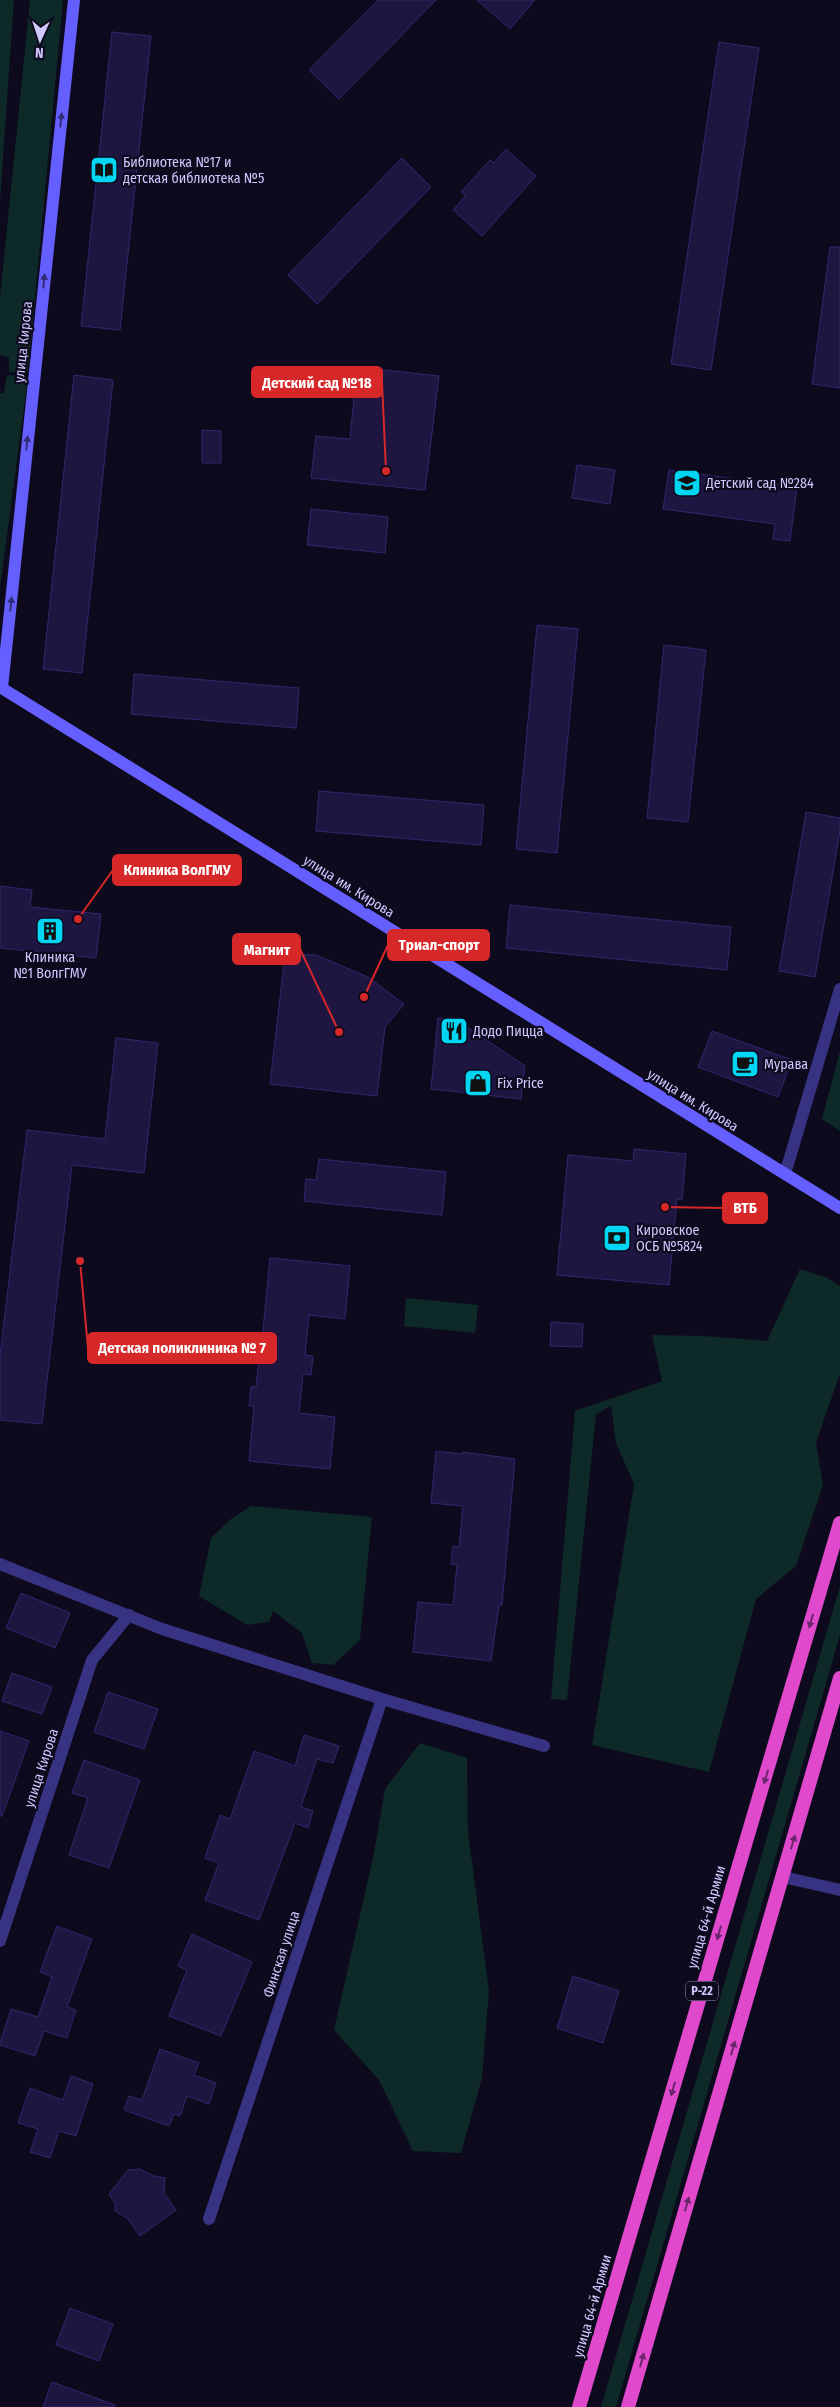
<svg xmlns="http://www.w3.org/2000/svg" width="840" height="2407" viewBox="0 0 840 2407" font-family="'Fira Sans Condensed',sans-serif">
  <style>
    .green { fill: #0d2928 }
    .building { fill: #1f1541; stroke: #35256e }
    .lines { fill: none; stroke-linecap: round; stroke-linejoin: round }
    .minor { stroke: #373281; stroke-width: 12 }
    .tertiary { stroke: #373281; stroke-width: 12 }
    .secondary { stroke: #665fff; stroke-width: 12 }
    .trunk { stroke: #e049cc; stroke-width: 14 }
    .oneway { fill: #312c78 }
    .oneway2 { fill: #6c266c }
    .labels { text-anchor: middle; stroke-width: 4.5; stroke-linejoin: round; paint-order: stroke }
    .shield { fill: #0e0a1e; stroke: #958fbc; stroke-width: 1 }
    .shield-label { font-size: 12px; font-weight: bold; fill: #cfc8ff }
    .poi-label { font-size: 14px; fill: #cfc8ff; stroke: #0e0a1e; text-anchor: start }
    .street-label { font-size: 14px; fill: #cfc8ff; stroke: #0e0a1e }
    .leader { fill: none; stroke: #d62828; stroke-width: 2 }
    .callout-dot { fill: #d62828; stroke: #0e0a1e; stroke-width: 2 }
    .callout { fill: #d62828; stroke: #d62828; stroke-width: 2 }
    .callout-label { font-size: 15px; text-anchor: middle; font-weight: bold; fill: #fff }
  </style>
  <rect width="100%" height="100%" fill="#0e0a1e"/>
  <!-- green -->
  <path class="green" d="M0,0H14L0,200Z
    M30,0H63L28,373L9,372V358L0,355V298Z
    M7,375L28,377L0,588V393H4Z
    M840,1051V1131L822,1119Z
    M800,1269L828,1278L840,1286V1374L816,1442L823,1485L796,1566L756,1599L709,1772L592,1745L634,1484L616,1443L611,1406L596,1414L567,1700L551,1699L575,1411L662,1381L652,1335L704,1336L767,1341Z
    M406,1298L478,1305L475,1333L404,1326Z
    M251,1506L372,1517L360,1640L333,1665L312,1663L302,1633L273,1611L269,1622L247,1625L199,1596L211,1538L231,1519Z
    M840,1586V1635L616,2407H601Z
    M420,1743L467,1758L468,1832L489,1991L482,2078L461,2153L413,2151L379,2080L334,2030L374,1853L385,1789Z"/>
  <!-- building -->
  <path class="building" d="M378,0H436L339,99L309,70Z
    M477,0H535L510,29Z
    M112,32L151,36L120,330L81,326Z
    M719,42L759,48L711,370L671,364Z
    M506,149L536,176L482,236L453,210L465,196L461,192L490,160L494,163Z
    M402,158L431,187L317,304L288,275Z
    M830,247H840V388L812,384Z
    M357,367L439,376L425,490L311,478L316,436L350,439Z
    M74,375L113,380L82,673L43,669Z
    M202,430L221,431V463H202Z
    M577,465L615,470L610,504L572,498Z
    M669,470L797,487L790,541L773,539L775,524L663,509Z
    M311,509L388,517L385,553L307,545Z
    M537,625L578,629L557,853L516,849Z
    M664,645L706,650L688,822L647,818Z
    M134,674L299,688L296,728L131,714Z
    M319,791L484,805L481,845L316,831Z
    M806,812L840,818V831L815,977L779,971Z
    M0,886L32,890L30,907L101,914L96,958L0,948Z
    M510,905L731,927L727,970L506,948Z
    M285,954L316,955L368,977L404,1004L385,1027L377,1096L270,1084Z
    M438,1018L455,1019L525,1066L521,1099L431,1089Z
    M712,1031L792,1060L778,1097L698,1067Z
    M116,1038L158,1043L144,1173L72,1165L42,1424L0,1420V1355L27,1130L105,1139Z
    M634,1149L686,1154L682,1200L677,1199L669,1285L557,1275L568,1155L633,1161Z
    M319,1159L446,1172L442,1215L304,1201L306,1179L316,1180Z
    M270,1258L350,1266L345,1319L309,1315L305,1355L313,1356L311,1375L303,1374L299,1413L335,1417L330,1469L249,1461L254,1406H249L251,1386L256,1387L260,1351H261Z
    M551,1322L583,1324L582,1347L550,1346Z
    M436,1451L463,1454V1452L515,1459L502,1605H499L491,1661L413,1652L418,1602L453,1605L457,1565L451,1564L453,1546L459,1547L463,1506L431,1503Z
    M21,1593L70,1613L55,1648L6,1628Z
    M12,1673L52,1687L42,1714L2,1701Z
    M108,1692L158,1709L144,1749L94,1732Z
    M0,1731L29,1741L2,1816H0Z
    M304,1735L339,1746L333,1763L317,1759L301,1807L313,1811L308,1828L295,1823L259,1920L205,1900L219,1863L205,1858L220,1815L230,1819L254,1751L295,1766Z
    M84,1760L140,1780L109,1868L69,1855L88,1798L72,1793Z
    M57,1926L92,1939L67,2007L76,2010L67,2038L44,2031L35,2056L0,2045V2043L11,2009L38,2017L52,1977L40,1972Z
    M192,1934L252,1962L221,2036L169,2016L187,1970L178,1966Z
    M573,1976L619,1991L603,2043L557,2028Z
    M160,2049L199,2063L194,2075L216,2083L209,2104L187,2096L180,2116L174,2114L169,2126L124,2110L129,2096L142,2100Z
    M71,2076L93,2084L76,2136L59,2131L50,2158L30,2152L38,2129L18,2123L30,2088L63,2100Z
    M140,2169L154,2176L165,2178L164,2193L176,2210L140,2236L127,2218L115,2211V2203L109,2194L128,2170Z
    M70,2308L113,2324L99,2361L56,2345Z
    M52,2382L115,2405L114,2407H43Z"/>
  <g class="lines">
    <!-- minor -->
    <path class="minor" d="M0,1564L162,1629L382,1699L544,1746
      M783,1877L840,1890
      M0,1941L92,1660L129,1615
      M209,2219L382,1699"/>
    <!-- tertiary -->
    <path class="tertiary" d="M785,1174L840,989"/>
    <!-- secondary -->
    <path class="secondary" d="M0,687L840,1208
      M2,688L74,0"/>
    <!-- trunk -->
    <path class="trunk" d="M579,2407L840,1523
      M628,2407L840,1678"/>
  </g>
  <!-- one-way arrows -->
  <defs><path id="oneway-solid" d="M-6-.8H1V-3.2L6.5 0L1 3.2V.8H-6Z" transform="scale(1.25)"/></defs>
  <g class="oneway">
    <use href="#oneway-solid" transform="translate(61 120) rotate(-84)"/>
    <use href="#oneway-solid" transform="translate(44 281) rotate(-84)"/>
    <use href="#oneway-solid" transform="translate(27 443) rotate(-84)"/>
    <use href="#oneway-solid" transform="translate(11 604) rotate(-84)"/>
  </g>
  <g class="oneway2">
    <use href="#oneway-solid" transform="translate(811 1621) rotate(106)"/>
    <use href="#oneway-solid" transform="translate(766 1777) rotate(106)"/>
    <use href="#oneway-solid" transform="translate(793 1842) rotate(-74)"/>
    <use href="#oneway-solid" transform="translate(719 1933) rotate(106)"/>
    <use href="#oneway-solid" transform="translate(733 2048) rotate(-74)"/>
    <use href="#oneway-solid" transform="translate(673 2089) rotate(106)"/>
    <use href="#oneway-solid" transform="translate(687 2204) rotate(-74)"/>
    <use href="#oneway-solid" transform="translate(642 2360) rotate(-74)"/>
  </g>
  <!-- icons -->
  <defs>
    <symbol id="library-square" viewBox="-11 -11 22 22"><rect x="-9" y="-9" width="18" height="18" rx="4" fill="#00d5f3" stroke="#0e0a1e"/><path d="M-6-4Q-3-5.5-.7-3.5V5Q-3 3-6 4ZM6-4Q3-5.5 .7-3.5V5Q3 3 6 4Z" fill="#111"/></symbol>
    <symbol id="school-square" viewBox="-11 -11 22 22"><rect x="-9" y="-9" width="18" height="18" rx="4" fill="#00d5f3" stroke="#0e0a1e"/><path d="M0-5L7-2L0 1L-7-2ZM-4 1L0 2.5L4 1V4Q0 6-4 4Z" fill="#111"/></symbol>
    <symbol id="building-square" viewBox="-11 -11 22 22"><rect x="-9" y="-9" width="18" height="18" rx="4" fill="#00d5f3" stroke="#0e0a1e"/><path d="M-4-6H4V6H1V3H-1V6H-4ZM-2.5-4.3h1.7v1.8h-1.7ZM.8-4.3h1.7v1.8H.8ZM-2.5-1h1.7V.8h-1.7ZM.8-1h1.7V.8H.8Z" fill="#111"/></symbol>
    <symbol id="restaurant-square" viewBox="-11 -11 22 22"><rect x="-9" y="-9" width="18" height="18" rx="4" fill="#00d5f3" stroke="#0e0a1e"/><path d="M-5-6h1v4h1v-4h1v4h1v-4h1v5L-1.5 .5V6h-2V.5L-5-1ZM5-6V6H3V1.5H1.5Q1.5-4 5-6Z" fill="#111"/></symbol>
    <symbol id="cafe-square" viewBox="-11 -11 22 22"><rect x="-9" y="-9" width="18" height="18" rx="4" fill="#00d5f3" stroke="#0e0a1e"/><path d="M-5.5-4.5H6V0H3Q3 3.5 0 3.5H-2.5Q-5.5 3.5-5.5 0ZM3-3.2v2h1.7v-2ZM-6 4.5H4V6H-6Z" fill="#111"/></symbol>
    <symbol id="shop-square" viewBox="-11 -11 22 22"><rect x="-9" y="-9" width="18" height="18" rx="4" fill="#00d5f3" stroke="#0e0a1e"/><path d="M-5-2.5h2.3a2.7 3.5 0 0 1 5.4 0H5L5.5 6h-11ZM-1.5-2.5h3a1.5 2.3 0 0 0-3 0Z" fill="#111"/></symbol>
    <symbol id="bank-square" viewBox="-11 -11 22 22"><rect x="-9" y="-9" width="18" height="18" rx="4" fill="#00d5f3" stroke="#0e0a1e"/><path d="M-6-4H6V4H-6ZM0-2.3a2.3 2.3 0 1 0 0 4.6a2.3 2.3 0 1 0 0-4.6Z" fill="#111"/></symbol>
  </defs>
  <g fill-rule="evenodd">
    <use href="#library-square" x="88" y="154" width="32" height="32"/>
    <use href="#school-square" x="671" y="467" width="32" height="32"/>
    <use href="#building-square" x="34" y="915" width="32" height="32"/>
    <use href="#restaurant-square" x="438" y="1015" width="32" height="32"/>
    <use href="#cafe-square" x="729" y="1048" width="32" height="32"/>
    <use href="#shop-square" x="462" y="1067" width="32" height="32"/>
    <use href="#bank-square" x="601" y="1222" width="32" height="32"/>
  </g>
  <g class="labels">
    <!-- shield labels -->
    <rect class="shield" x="686" y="1981.5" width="32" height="19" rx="4"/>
    <g class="shield-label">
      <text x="702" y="1995">Р-22</text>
    </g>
    <!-- poi labels -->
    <g class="poi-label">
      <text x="123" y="167">Библиотека №17 и<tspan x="123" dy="16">детская библиотека №5</tspan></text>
      <text x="706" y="488">Детский сад №284</text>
      <text x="50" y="962" text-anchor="middle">Клиника<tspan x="50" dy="16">№1 ВолгГМУ</tspan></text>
      <text x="473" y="1036">Додо Пицца</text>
      <text x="764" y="1069">Мурава</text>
      <text x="497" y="1088">Fix Price</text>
      <text x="636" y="1235">Кировское<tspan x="636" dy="16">ОСБ №5824</tspan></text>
    </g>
    <!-- street labels -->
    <g class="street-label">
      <text transform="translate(23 342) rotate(-84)" y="5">улица Кирова</text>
      <text transform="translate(349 886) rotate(32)" y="5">улица им. Кирова</text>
      <text transform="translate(693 1100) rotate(32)" y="5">улица им. Кирова</text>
      <text transform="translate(41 1768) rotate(-72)" y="5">улица Кирова</text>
      <text transform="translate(706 1917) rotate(-74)" y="5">улица 64-й Армии</text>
      <text transform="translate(281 1954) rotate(-72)" y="5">Финская улица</text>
      <text transform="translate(592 2306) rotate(-74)" y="5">улица 64-й Армии</text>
    </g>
  </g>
  <!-- callouts -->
  <path class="leader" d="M386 471L382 382M78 919L113 870M364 997L388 945M339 1032L300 949M665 1207L723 1208M80 1261L88 1348"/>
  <g class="callout-dot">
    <circle cx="386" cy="471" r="5"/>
    <circle cx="78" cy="919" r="5"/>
    <circle cx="364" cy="997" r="5"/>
    <circle cx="339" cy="1032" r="5"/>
    <circle cx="665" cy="1207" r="5"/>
    <circle cx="80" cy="1261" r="5"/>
  </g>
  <g class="callout">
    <rect x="252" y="367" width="130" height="30" rx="5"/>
    <rect x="113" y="855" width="128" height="30" rx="5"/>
    <rect x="388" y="930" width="101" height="30" rx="5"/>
    <rect x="233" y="934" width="67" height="30" rx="5"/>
    <rect x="723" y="1193" width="44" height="30" rx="5"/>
    <rect x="88" y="1333" width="188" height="30" rx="5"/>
  </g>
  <g class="callout-label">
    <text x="317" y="388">Детский сад №18</text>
    <text x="177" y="875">Клиника ВолГМУ</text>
    <text x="439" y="950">Триал-спорт</text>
    <text x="267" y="955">Магнит</text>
    <text x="745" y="1213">ВТБ</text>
    <text x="182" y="1353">Детская поликлиника № 7</text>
  </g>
  <!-- north arrow -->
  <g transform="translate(40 40) rotate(183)" stroke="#0e0a1e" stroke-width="4" paint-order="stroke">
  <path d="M0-4L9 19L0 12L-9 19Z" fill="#cfc8ff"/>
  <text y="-8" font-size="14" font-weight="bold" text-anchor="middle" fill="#cfc8ff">N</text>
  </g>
</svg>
